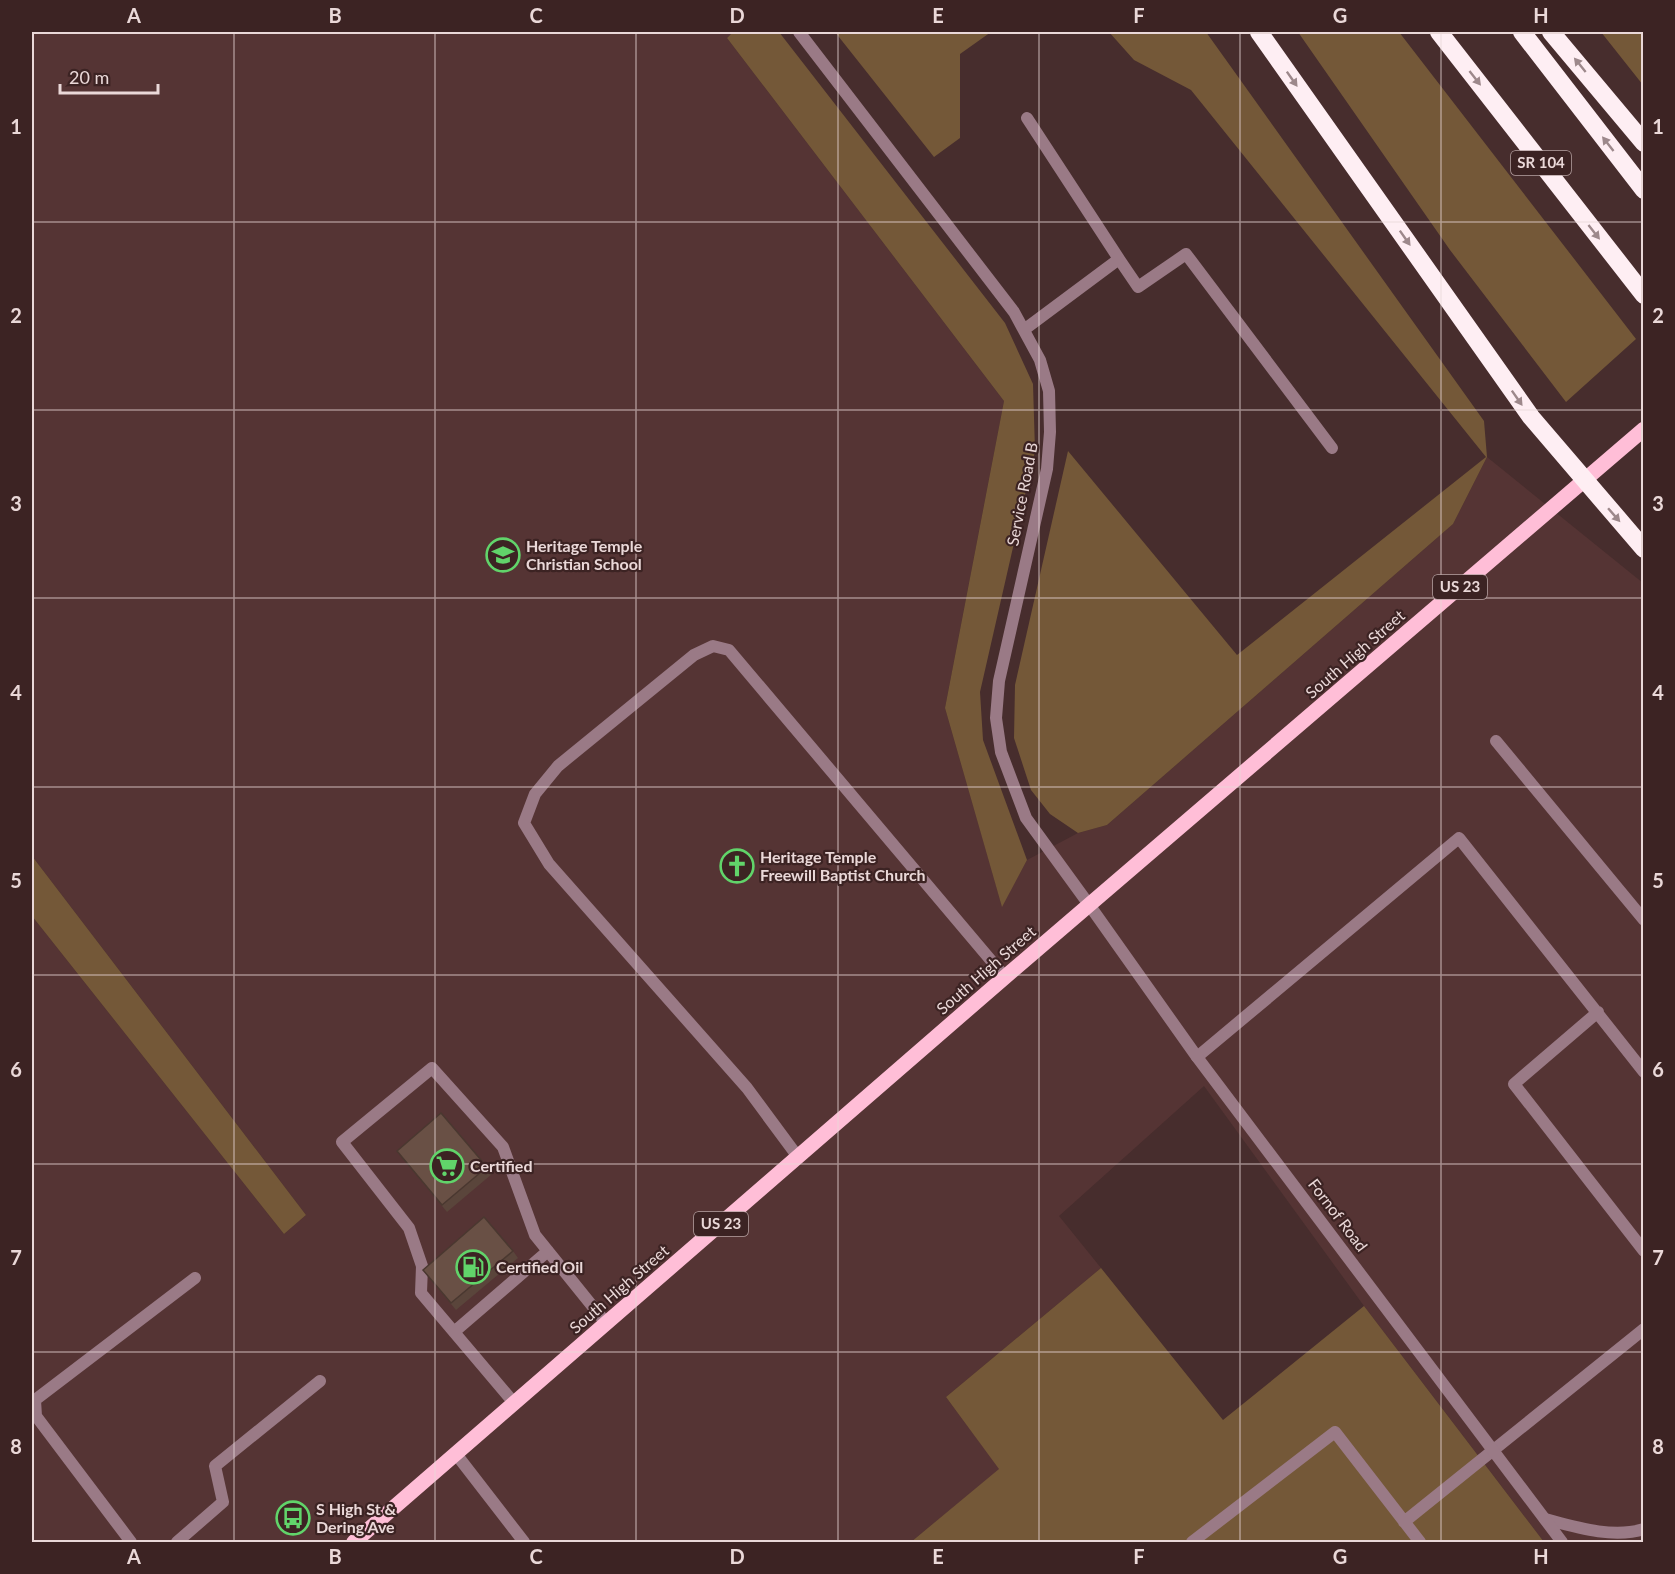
<svg xmlns="http://www.w3.org/2000/svg" width="1675" height="1574" viewBox="0 0 1675 1574" font-family="Lato,sans-serif">
  <style>
    .built { fill: #553434 }
    .green { fill: #745838 }
    .lines { fill: none; stroke-linecap: round; stroke-linejoin: round }
    .lane { stroke: #9a7a86; stroke-width: 12 }
    .street { stroke: #9a7a86; stroke-width: 12 }
    .primary { stroke: #ffbed7; stroke-width: 15 }
    .highway { stroke: #feeef3; stroke-width: 18 }
    .wall { fill: #5a453b }
    .building { fill: #695045; stroke: #4a3830; stroke-width: 1.5 }
    .oneway { fill: #9d888b }
    .grid { fill: none; stroke: #ead8d8; stroke-width: 1.5; stroke-opacity: 0.55 }
    .labels { text-anchor: middle; stroke-width: 4.5; stroke-linejoin: round; paint-order: stroke }
    .shield { fill: #3c2323; stroke: #b6a2a2; stroke-width: 1.5 }
    .shield-label { font-size: 15px; font-weight: bold; fill: #ead8d8 }
    .street-label { font-size: 16px; fill: #ead8d8; stroke: #3c2323 }
    .poi-label { font-size: 16px; font-weight: bold; fill: #ead8d8; stroke: #3c2323; text-anchor: start }
    .neatline { fill: none; stroke: #ead8d8; stroke-width: 2 }
    .grid-label { font-size: 20px; text-anchor: middle; font-weight: bold; fill: #ead8d8 }
  </style>
  <rect width="100%" height="100%" fill="#472d2d"/>
  <!-- built -->
  <path class="built" d="M32,32H733L727,38L1004,401L945,708L1002,906L1027,860L1078,833L1107,825L1453,524L1487,457L1643,583V1542H1544L1364,1306L1204,1086L1059,1216L1101,1268L946,1397L1000,1469L911,1542H32V916L284,1234L306,1215L32,856Z"/>
  <!-- green -->
  <path class="green" d="M733,32H779L1005,323L1033,384L1035,451L980,692L983,740L1027,860L1002,907L945,708L1004,401L727,38Z
    M835,32H991L960,54V138L934,157Z
    M1109,32H1206L1484,421L1487,457L1453,524L1107,825L1078,833L1050,814L1031,790L1014,738L1015,685L1068,451L1237,655L1486,457L1191,90L1134,60Z
    M1298,32H1399L1636,339L1566,402L1450,250Z
    M1601,32H1643V85Z
    M32,856L306,1215L284,1234L32,916Z
    M1101,1268L1223,1420L1364,1306L1544,1542H911L999,1469L946,1397Z"/>
  <g class="lines">
    <!-- lane -->
    <path class="lane" d="M799,32L1014,312L1040,360L1049,391L1050,432L1047,469L999,681L996,718L1001,752L1026,818L1090,906
      M1027,118L1119,259
      M1025,329L1119,259L1138,287L1186,254L1332,448
      M1496,741L1644,920
      M1598,1012L1514,1084L1644,1251
      M1197,1057L1459,838L1644,1072
      M798,1157L747,1088L549,864L524,823L535,794L558,766L694,655L713,646L729,650L1005,977
      M454,1332L548,1251
      M514,1403L421,1293L422,1266L409,1228L342,1142L432,1068L503,1147L535,1235L606,1323
      M1545,1519C1575,1527 1613,1539 1644,1529
      M1404,1522L1644,1329
      M131,1542L36,1416L35,1400L195,1278
      M177,1542L223,1502L215,1466L320,1381
      M1192,1542L1335,1432L1420,1542"/>
    <!-- street -->
    <path class="street" d="M1090,906L1197,1057L1562,1542
      M456,1454L524,1542"/>
    <!-- primary -->
    <path class="primary" d="M354,1542L1005,977L1644,429"/>
    <!-- highway -->
    <path class="highway" d="M1259,32L1531,417L1644,549
      M1439,32L1644,295
      M1522,32L1644,190
      M1551,32L1644,143"/>
  </g>
  <!-- wall -->
  <path class="wall" d="M397,1151L487,1167L492,1174L447,1212Z
    M513,1251L518,1258L456,1310L423,1270Z"/>
  <!-- building -->
  <path class="building" d="M441,1113L487,1167L442,1205L397,1151Z
    M484,1217L513,1251L451,1303L423,1270Z"/>
  <!-- one-way arrows -->
  <defs><path id="oneway-solid" d="M-6-.8H1V-3.2L6.5 0L1 3.2V.8H-6Z" transform="scale(1.5)"/></defs>
  <g class="oneway">
    <use href="#oneway-solid" transform="translate(1580 65) rotate(-129)"/>
    <use href="#oneway-solid" transform="translate(1475 78) rotate(52)"/>
    <use href="#oneway-solid" transform="translate(1292 79) rotate(55)"/>
    <use href="#oneway-solid" transform="translate(1608 144) rotate(-128)"/>
    <use href="#oneway-solid" transform="translate(1594 232) rotate(52)"/>
    <use href="#oneway-solid" transform="translate(1405 238) rotate(55)"/>
    <use href="#oneway-solid" transform="translate(1517 398) rotate(55)"/>
    <use href="#oneway-solid" transform="translate(1614 515) rotate(49)"/>
  </g>
  <!-- grid -->
  <path class="grid" d="M234,32V1542M435,32V1542M636,32V1542M838,32V1542M1039,32V1542M1240,32V1542M1441,32V1542M32,222H1644M32,410H1644M32,598H1644M32,787H1644M32,975H1644M32,1164H1644M32,1352H1644"/>
  <!-- icons -->
  <defs>
    <symbol id="school-ring" viewBox="-11 -11 22 22"><circle r="9.5" fill="#3c2323" stroke="#61d46a" stroke-width="1.5"/><path d="M0-5L7-2L0 1L-7-2ZM-4 1L0 2.5L4 1V4Q0 6-4 4Z" fill="#61d46a"/></symbol>
    <symbol id="church-ring" viewBox="-11 -11 22 22"><circle r="9.5" fill="#3c2323" stroke="#61d46a" stroke-width="1.5"/><path d="M-1.2-6h2.4v3.5h3.3v2.4h-3.3V6h-2.4V-.1h-3.3v-2.4h3.3Z" fill="#61d46a"/></symbol>
    <symbol id="supermarket-ring" viewBox="-11 -11 22 22"><circle r="9.5" fill="#3c2323" stroke="#61d46a" stroke-width="1.5"/><path d="M-6-5.5h2.5l.6 2H6L4.5 2H-2.5L-4.4-4H-6ZM-1.5 3.2a1.3 1.3 0 1 0 .1 0ZM3 3.2a1.3 1.3 0 1 0 .1 0Z" fill="#61d46a"/></symbol>
    <symbol id="fuel-ring" viewBox="-11 -11 22 22"><circle r="9.5" fill="#3c2323" stroke="#61d46a" stroke-width="1.5"/><path d="M-5.5-6h7V0h2V4h1.3V-2.5L3-4.5l.8-.8L6-3V5H2.5V1h-1V6h-7ZM-4.2-4.7v3.2H.2V-4.7Z" fill="#61d46a"/></symbol>
    <symbol id="bus-ring" viewBox="-11 -11 22 22"><circle r="9.5" fill="#3c2323" stroke="#61d46a" stroke-width="1.5"/><path d="M-5-6H5V4H4V6H2V4H-2V6H-4V4H-5ZM-3.5-4V0h7V-4ZM-3.5 1.2v1.5H-2V1.2ZM2 1.2v1.5H3.5V1.2Z" fill="#61d46a"/></symbol>
  </defs>
  <g fill-rule="evenodd">
    <use href="#school-ring" x="484" y="536" width="38" height="38"/>
    <use href="#church-ring" x="718" y="847" width="38" height="38"/>
    <use href="#supermarket-ring" x="428" y="1147" width="38" height="38"/>
    <use href="#fuel-ring" x="454" y="1248" width="38" height="38"/>
    <use href="#bus-ring" x="274" y="1499" width="38" height="38"/>
  </g>
  <g class="labels">
    <!-- shield labels -->
    <g class="shield">
      <rect x="1511" y="151" width="60" height="24" rx="4.5"/>
      <rect x="1433" y="575" width="54" height="24" rx="4.5"/>
      <rect x="694" y="1212" width="54" height="24" rx="4.5"/>
    </g>
    <g class="shield-label">
      <text x="1541" y="168">SR 104</text>
      <text x="1460" y="592">US 23</text>
      <text x="721" y="1229">US 23</text>
    </g>
    <!-- street labels -->
    <g class="street-label">
      <text transform="translate(1022 494) rotate(-79)" y="6">Service Road B</text>
      <text transform="translate(1355 654) rotate(-41)" y="6">South High Street</text>
      <text transform="translate(986 970) rotate(-41)" y="6">South High Street</text>
      <text transform="translate(1338 1215) rotate(53)" y="6">Fornof Road</text>
      <text transform="translate(619 1289) rotate(-41)" y="6">South High Street</text>
    </g>
    <!-- poi labels -->
    <g class="poi-label">
      <text x="526" y="552">Heritage Temple<tspan x="526" dy="18">Christian School</tspan></text>
      <text x="760" y="863">Heritage Temple<tspan x="760" dy="18">Freewill Baptist Church</tspan></text>
      <text x="470" y="1172">Certified</text>
      <text x="496" y="1273">Certified Oil</text>
      <text x="316" y="1515">S High St &amp;<tspan x="316" dy="18">Dering Ave</tspan></text>
    </g>
  </g>
  <!-- border -->
  <rect width="1675" height="1574" fill="none" stroke="#3c2323" stroke-width="66"/>
  <!-- scale -->
  <path d="M60 84v9h98v-9" fill="none" stroke="#ead8d8" stroke-width="3"/>
  <text x="69" y="84" font-size="18" fill="#ead8d8" stroke="#3c2323" stroke-width="4.5" paint-order="stroke">20 m</text>
  <rect x="33" y="33" width="1609" height="1508" class="neatline"/>
  <g class="grid-label">
    <text x="134" y="23">A</text>
    <text x="335" y="23">B</text>
    <text x="536" y="23">C</text>
    <text x="737" y="23">D</text>
    <text x="938" y="23">E</text>
    <text x="1139" y="23">F</text>
    <text x="1340" y="23">G</text>
    <text x="1541" y="23">H</text>
    <text x="16" y="134">1</text>
    <text x="1658" y="134">1</text>
    <text x="16" y="323">2</text>
    <text x="1658" y="323">2</text>
    <text x="16" y="511">3</text>
    <text x="1658" y="511">3</text>
    <text x="16" y="700">4</text>
    <text x="1658" y="700">4</text>
    <text x="16" y="888">5</text>
    <text x="1658" y="888">5</text>
    <text x="16" y="1077">6</text>
    <text x="1658" y="1077">6</text>
    <text x="16" y="1265">7</text>
    <text x="1658" y="1265">7</text>
    <text x="16" y="1454">8</text>
    <text x="1658" y="1454">8</text>
    <text x="134" y="1564">A</text>
    <text x="335" y="1564">B</text>
    <text x="536" y="1564">C</text>
    <text x="737" y="1564">D</text>
    <text x="938" y="1564">E</text>
    <text x="1139" y="1564">F</text>
    <text x="1340" y="1564">G</text>
    <text x="1541" y="1564">H</text>
  </g>
</svg>
